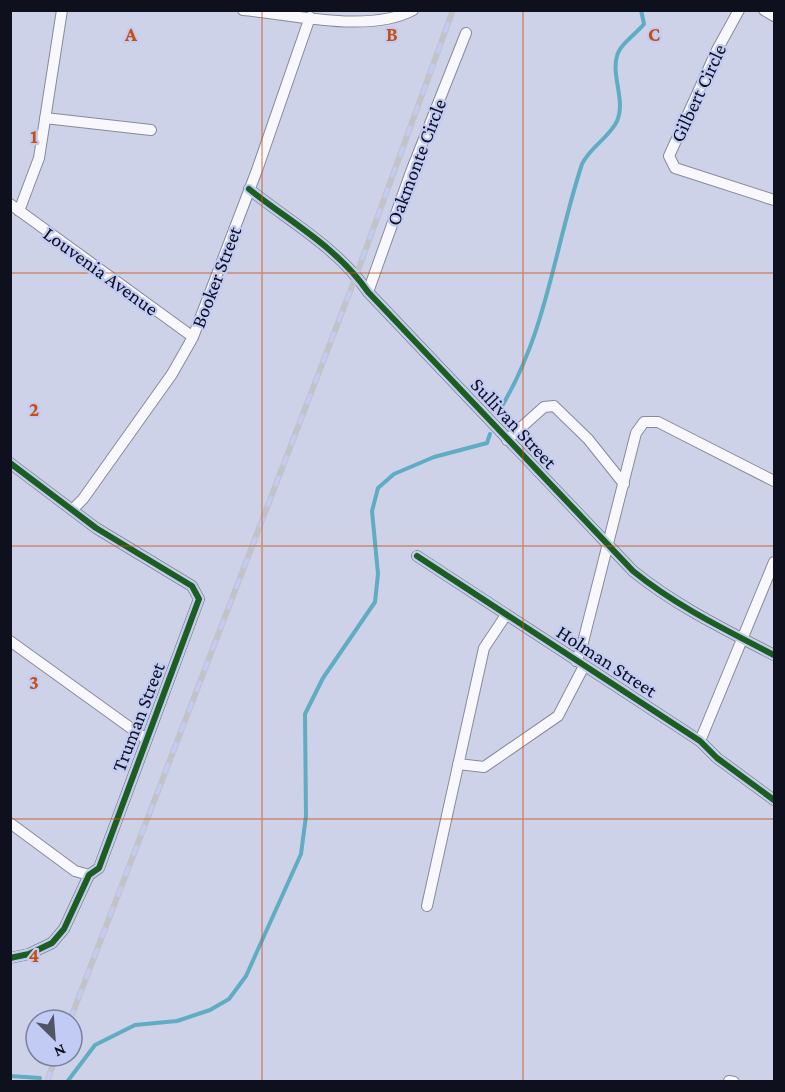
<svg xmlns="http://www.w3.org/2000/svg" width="785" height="1092" viewBox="0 0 785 1092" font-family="'Crimson Pro',serif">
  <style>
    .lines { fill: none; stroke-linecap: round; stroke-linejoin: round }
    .stream { stroke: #60acc3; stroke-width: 4 }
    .minor-casing { stroke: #878a9a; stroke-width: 12 }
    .minor { stroke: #f8f8fc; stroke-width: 10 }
    .rail-casing { stroke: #c1c3c9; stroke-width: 6 }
    .rail { stroke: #c2cbf3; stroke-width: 4; stroke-dasharray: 11; stroke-linecap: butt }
    .cycleway-casing { stroke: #c2cbf3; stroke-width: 10 }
    .cycleway { stroke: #1b5e20; stroke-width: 6 }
    .grid { fill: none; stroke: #c74e0f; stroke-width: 1.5; stroke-opacity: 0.55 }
    .labels { text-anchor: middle; stroke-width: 4.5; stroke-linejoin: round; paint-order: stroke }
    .street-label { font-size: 20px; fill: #0e101e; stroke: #c2cbf3 }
    .grid-label { font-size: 20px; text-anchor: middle; font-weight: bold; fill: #c74e0f; stroke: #c2cbf3; stroke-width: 4.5; stroke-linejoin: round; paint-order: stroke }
  </style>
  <rect width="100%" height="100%" fill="#cdd2e8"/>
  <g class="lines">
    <!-- stream -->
    <path class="stream" d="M497,414C546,338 554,249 582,164C590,147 610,137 617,121C626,101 611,76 617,56C620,44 636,34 644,24L641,10
      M10,1076L40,1078
      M67,1082L95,1045L135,1025L177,1021L210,1010L229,999L246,976L301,854L306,816L305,714L323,678L375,602L378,574L372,511L378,488L394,474L434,457L487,443L490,434"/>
    <defs>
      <path id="minor" d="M243,10C292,14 368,34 413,10
        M739,10L717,50L669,156L675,168L774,200
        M764,10L774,16
        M45,118L151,130
        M249,189C290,222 337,247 368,292L633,571C676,606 726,630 774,655
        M10,204L193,337
        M19,211L39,158L62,10
        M368,292L412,169L466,33
        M507,440L544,407L554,406L588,439L624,484
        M10,463L96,528L192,586L199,599L99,868L89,875L64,929L52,943L29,954L10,958
        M72,510L83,499L172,374L193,337L257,170L310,17
        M417,556L700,741L717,758L774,800
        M10,641L146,739
        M576,661L581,650L636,433L644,422H658L774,481
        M700,741L774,562
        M458,764L484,767L558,716L584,666
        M10,823L75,871L89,875
        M427,906L484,648L506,615
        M729,1081L734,1082"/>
    </defs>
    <!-- minor casing -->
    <use href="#minor" class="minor-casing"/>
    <!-- minor -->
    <use href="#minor" class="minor"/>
    <defs>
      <path id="rail" d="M70,1020L356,276L453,10
        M47,1082L56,1056"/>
    </defs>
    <!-- rail casing -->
    <use href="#rail" class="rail-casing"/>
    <!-- rail -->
    <use href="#rail" class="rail"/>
    <defs>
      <path id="cycleway" d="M249,189C290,222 337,247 368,292L633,571C676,606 726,630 774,655
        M10,463L96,528L192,586L199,599L99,868L89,875L64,929L52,943L29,954L10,958
        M417,556L700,741L717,758L774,800"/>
    </defs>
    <!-- cycleway casing -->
    <use href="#cycleway" class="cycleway-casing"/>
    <!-- cycleway -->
    <use href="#cycleway" class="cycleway"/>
  </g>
  <!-- grid -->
  <path class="grid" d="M262,10V1082M523,10V1082M10,273H774M10,546H774M10,819H774"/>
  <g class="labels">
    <!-- street labels -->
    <g class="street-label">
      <text transform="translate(698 93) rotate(-65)" y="7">Gilbert Circle</text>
      <text transform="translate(416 162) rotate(-69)" y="7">Oakmonte Circle</text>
      <text transform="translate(101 271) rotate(36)" y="7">Louvenia Avenue</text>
      <text transform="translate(216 277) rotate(-69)" y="7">Booker Street</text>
      <text transform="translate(514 423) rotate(47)" y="7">Sullivan Street</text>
      <text transform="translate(607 661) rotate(33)" y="7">Holman Street</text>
      <text transform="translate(138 717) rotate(-69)" y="7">Truman Street</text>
    </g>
  </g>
  <g class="grid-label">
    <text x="131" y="41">A</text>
    <text x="392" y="41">B</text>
    <text x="654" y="41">C</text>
    <text x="34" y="143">1</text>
    <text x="34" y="416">2</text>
    <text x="34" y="689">3</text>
    <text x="34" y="962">4</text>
  </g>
  <!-- border -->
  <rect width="785" height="1092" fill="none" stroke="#0e101e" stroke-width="24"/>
  <!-- north arrow -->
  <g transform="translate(54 1038) rotate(155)"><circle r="28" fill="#c2cbf3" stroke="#7a809e" stroke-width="1.5"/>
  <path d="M0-4.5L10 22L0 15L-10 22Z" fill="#515465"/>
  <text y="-9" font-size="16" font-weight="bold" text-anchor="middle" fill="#0e101e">N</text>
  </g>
</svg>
